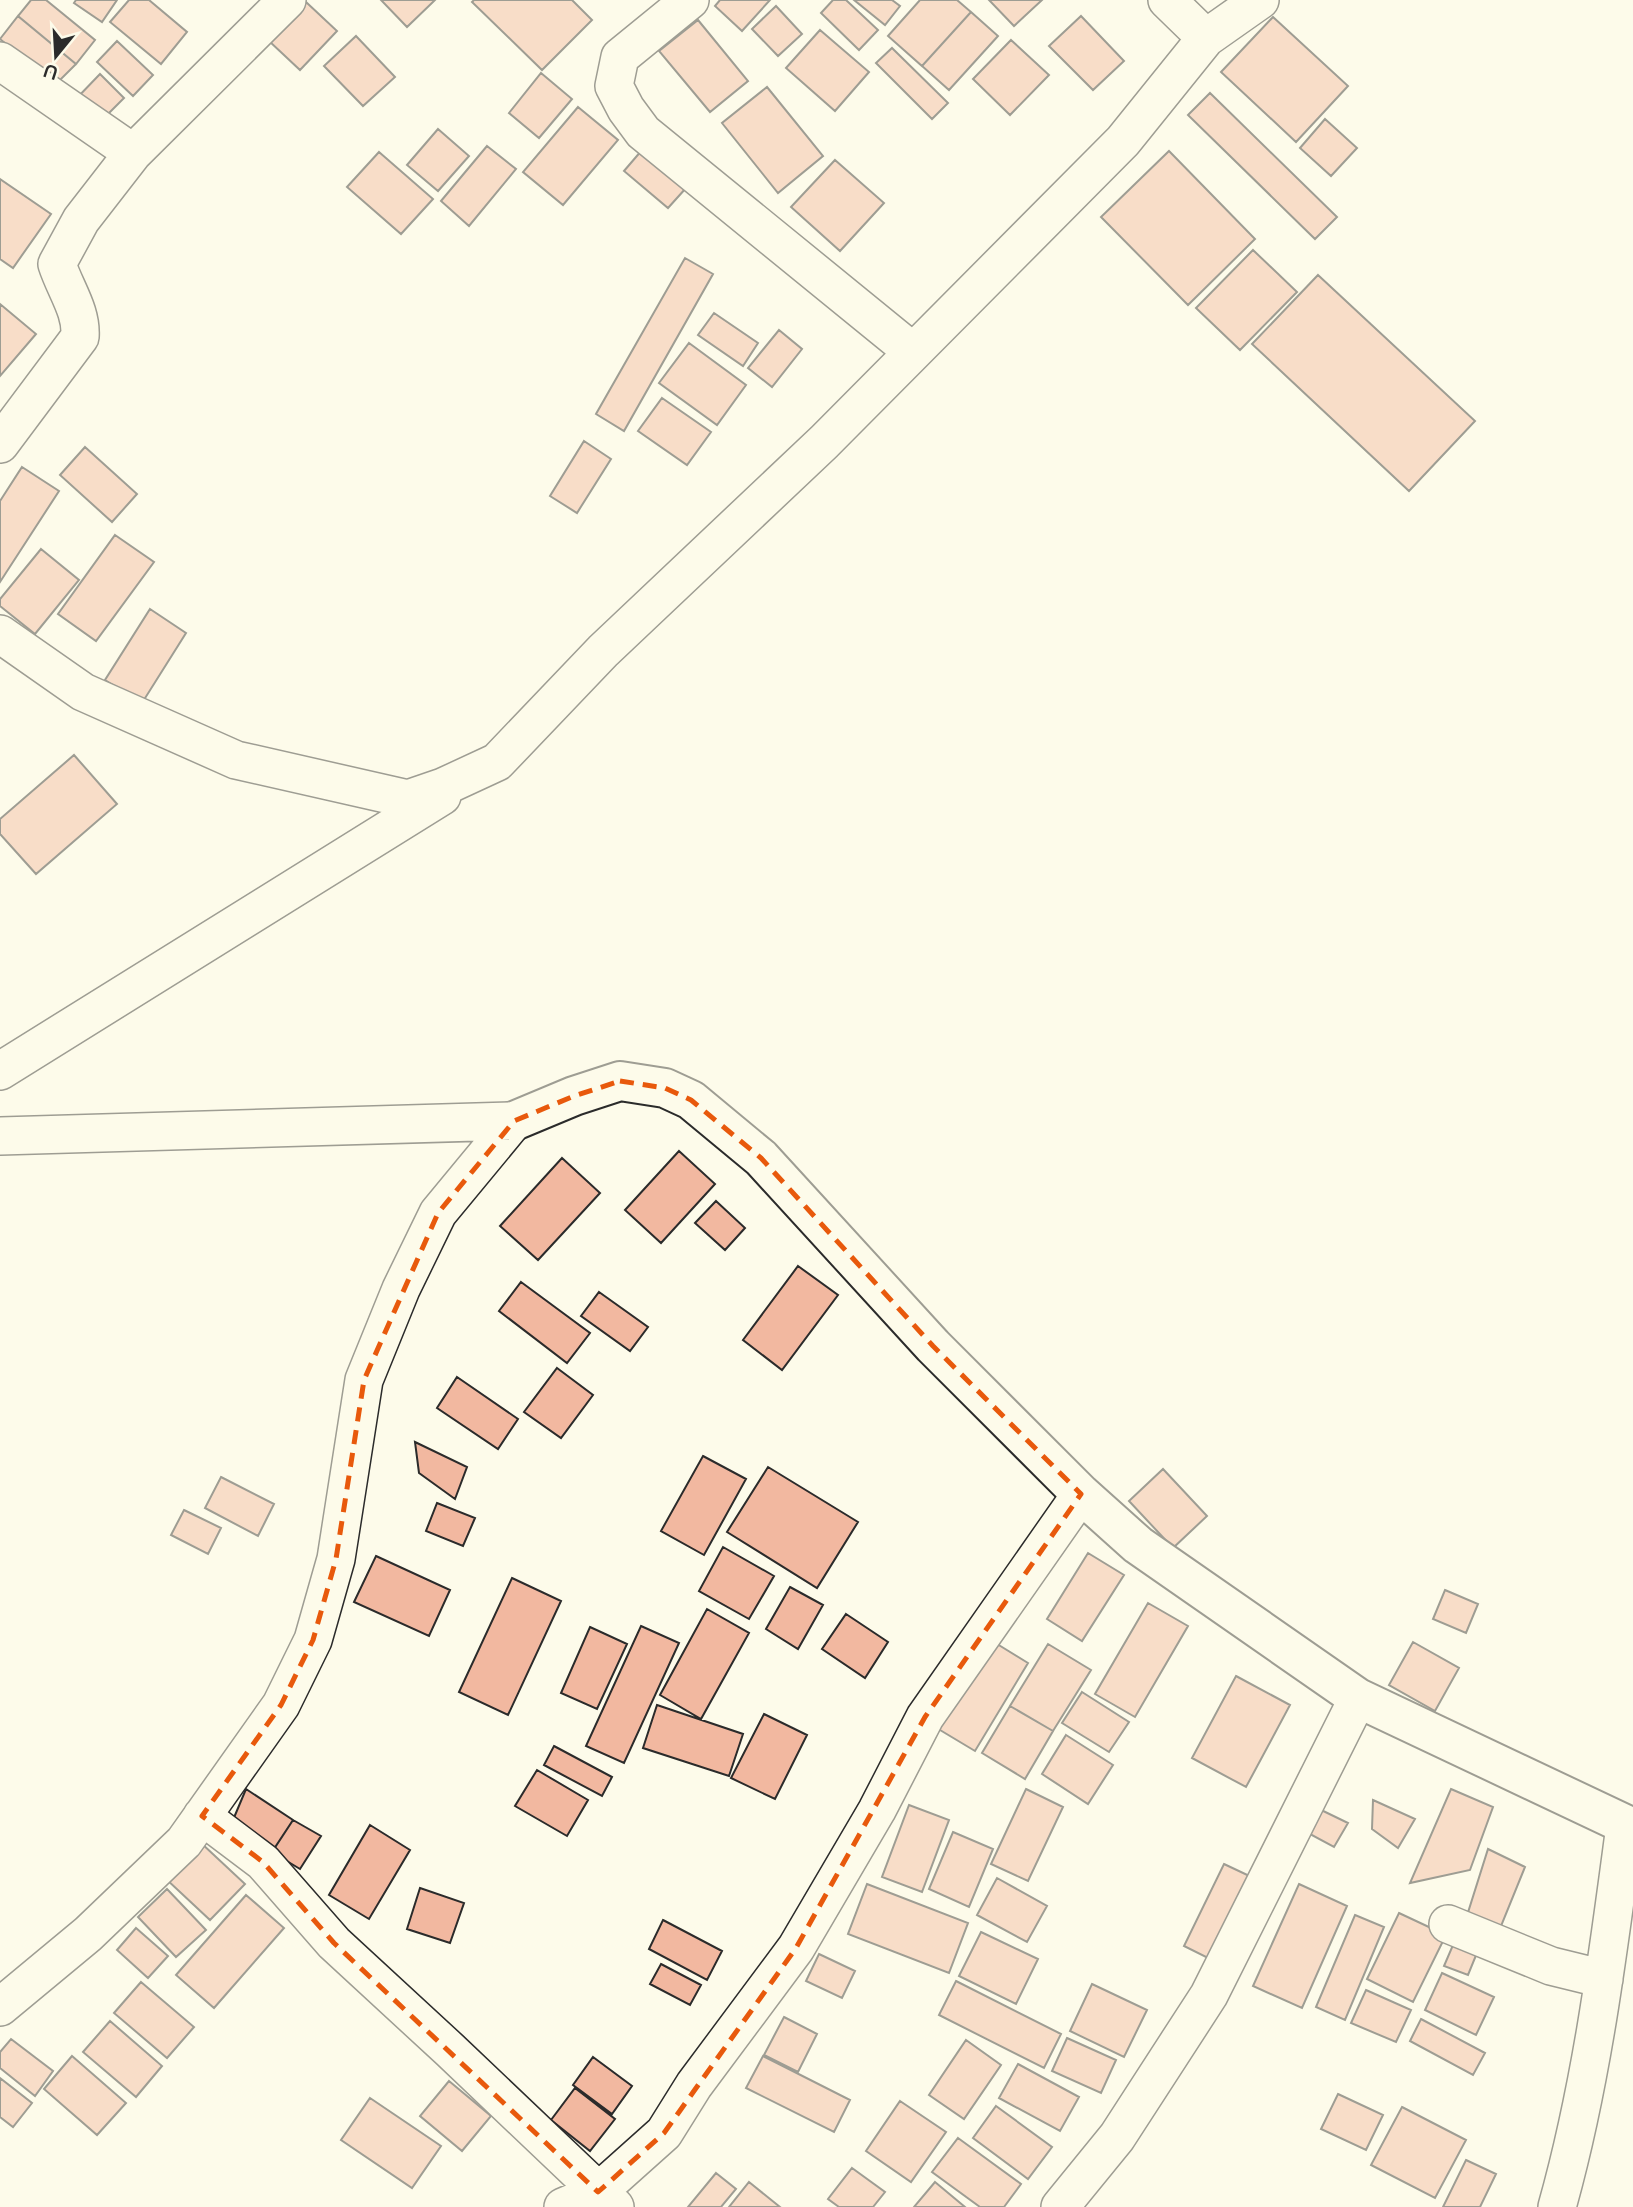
<svg xmlns="http://www.w3.org/2000/svg" width="1633" height="2207" viewBox="0 0 1633 2207" font-family="Mulish,sans-serif">
  <style>
    .building { fill: #f2b8a0; stroke: #2b2b2b; stroke-width: 2 }
    .lines { fill: none; stroke-linecap: round; stroke-linejoin: round }
    .street-casing { stroke: #2b2b2b; stroke-width: 40 }
    .secondary-casing { stroke: #2b2b2b; stroke-width: 42 }
    .street { stroke: #fdfbea; stroke-width: 37 }
    .secondary { stroke: #fdfbea; stroke-width: 38 }
    .marked { fill: none; stroke: #e8590c; stroke-width: 5; stroke-dasharray: 14 9; stroke-linejoin: round }
  </style>
  <rect width="100%" height="100%" fill="#fdfbea"/>
  <!-- building -->
  <path class="building" d="M31,0H46L95,40L76,64L18,16Z
    M76,0H117L102,22L74,3Z
    M129,0H149L187,32L161,64L110,22Z
    M381,0H435L407,27Z
    M474,0H572L592,20L542,70L472,2Z
    M720,0H770L742,31L715,6Z
    M833,0H846L878,30L859,50L821,13Z
    M854,0H892L900,6L885,25Z
    M920,0H957L971,12L922,66L888,36Z
    M989,0H1042L1014,26Z
    M306,2L337,31L300,70L269,41Z
    M776,6L802,34L778,56L752,29Z
    M971,12L998,36L949,90L922,66Z
    M18,16L76,64L55,85L0,39Z
    M1081,16L1124,61L1093,90L1049,46Z
    M1273,17L1348,86L1296,142L1221,72Z
    M698,20L748,81L710,112L659,51Z
    M820,30L869,72L835,111L786,68Z
    M356,36L395,77L363,106L324,66Z
    M1011,40L1049,75L1010,115L973,79Z
    M117,41L153,75L133,96L97,62Z
    M892,48L948,103L932,119L876,63Z
    M541,73L572,99L539,138L509,113Z
    M100,74L124,98L98,124L74,101Z
    M767,87L823,156L778,193L722,123Z
    M1210,93L1337,217L1315,239L1188,115Z
    M578,107L618,140L563,205L523,172Z
    M1325,119L1357,148L1331,176L1300,148Z
    M438,129L469,156L438,191L407,165Z
    M487,146L516,169L469,226L441,201Z
    M642,150L686,188L668,208L624,171Z
    M1169,151L1255,239L1188,305L1101,217Z
    M379,152L433,199L401,234L347,187Z
    M835,160L884,203L840,251L791,207Z
    M0,179L51,214L13,268L0,259Z
    M1253,250L1297,292L1240,350L1196,308Z
    M685,258L713,274L624,431L596,414Z
    M1318,275L1475,421L1409,491L1252,344Z
    M0,304L36,334L0,376Z
    M714,313L758,343L743,366L698,335Z
    M779,330L802,349L772,387L748,368Z
    M689,343L746,385L717,425L659,383Z
    M662,398L711,432L687,465L638,431Z
    M584,441L611,459L577,513L550,496Z
    M85,447L137,494L112,522L60,475Z
    M22,467L59,491L0,582V501Z
    M115,535L154,562L96,641L58,614Z
    M41,549L79,580L35,634L0,606V599Z
    M150,609L186,633L142,703L105,680Z
    M74,755L117,804L36,874L0,834V819Z
    M679,1151L715,1184L661,1243L625,1210Z
    M562,1158L600,1193L538,1260L500,1226Z
    M716,1201L745,1228L725,1250L695,1223Z
    M798,1266L838,1295L782,1370L743,1340Z
    M521,1282L590,1333L567,1363L499,1311Z
    M599,1292L648,1327L630,1351L581,1316Z
    M557,1368L593,1395L561,1438L524,1412Z
    M457,1377L518,1419L498,1449L437,1408Z
    M415,1442L467,1467L455,1499L419,1473Z
    M703,1456L746,1479L704,1555L661,1531Z
    M768,1467L858,1522L817,1588L727,1532Z
    M1163,1469L1207,1516L1173,1548L1129,1501Z
    M221,1477L274,1504L258,1536L205,1508Z
    M437,1503L475,1518L463,1546L426,1531Z
    M184,1510L221,1528L208,1554L171,1535Z
    M723,1547L774,1576L749,1619L699,1591Z
    M1088,1553L1124,1575L1082,1641L1047,1619Z
    M376,1556L450,1590L429,1636L354,1602Z
    M512,1578L561,1601L508,1715L459,1692Z
    M790,1587L823,1605L798,1649L766,1629Z
    M1445,1590L1478,1604L1466,1633L1433,1619Z
    M1148,1603L1188,1626L1135,1717L1095,1694Z
    M707,1609L749,1633L701,1719L660,1695Z
    M846,1614L888,1642L865,1678L822,1649Z
    M641,1626L679,1643L624,1763L586,1746Z
    M590,1627L627,1644L597,1709L561,1693Z
    M989,1639L1028,1663L975,1751L935,1727Z
    M1413,1642L1459,1668L1435,1711L1389,1685Z
    M1048,1644L1091,1670L1053,1731L1010,1706Z
    M1236,1676L1290,1705L1246,1787L1192,1758Z
    M1082,1692L1129,1722L1109,1752L1062,1723Z
    M657,1705L743,1734L729,1776L643,1748Z
    M1010,1706L1053,1731L1025,1779L982,1753Z
    M764,1714L807,1735L775,1799L731,1778Z
    M1066,1735L1113,1765L1088,1804L1042,1774Z
    M554,1746L612,1777L602,1796L544,1765Z
    M537,1770L588,1800L567,1836L515,1806Z
    M246,1789L293,1820L272,1852L233,1820Z
    M1026,1789L1063,1807L1028,1881L991,1864Z
    M1451,1789L1493,1807L1470,1870L1410,1883Z
    M1373,1800L1415,1819L1398,1848L1372,1829Z
    M909,1805L949,1820L922,1892L882,1877Z
    M1315,1807L1348,1823L1334,1847L1308,1833Z
    M293,1820L321,1836L300,1869L272,1852Z
    M370,1825L410,1850L369,1919L329,1895Z
    M953,1832L993,1849L969,1907L929,1889Z
    M200,1842L245,1884L210,1920L165,1878Z
    M1488,1849L1525,1867L1497,1936L1465,1922Z
    M1224,1864L1258,1880L1218,1963L1184,1946Z
    M997,1878L1047,1906L1027,1942L977,1915Z
    M867,1884L968,1923L949,1973L848,1934Z
    M1299,1884L1347,1906L1302,2008L1253,1986Z
    M420,1888L464,1903L450,1943L407,1929Z
    M167,1889L206,1930L176,1957L138,1917Z
    M246,1895L284,1928L214,2008L176,1975Z
    M1399,1913L1446,1935L1413,2002L1367,1979Z
    M1355,1915L1384,1927L1345,2020L1316,2007Z
    M663,1920L722,1951L707,1980L649,1949Z
    M136,1928L168,1956L148,1978L117,1950Z
    M981,1932L1038,1959L1016,2004L959,1976Z
    M1456,1938L1479,1948L1468,1975L1444,1966Z
    M819,1954L855,1971L842,1998L806,1981Z
    M661,1964L701,1985L690,2005L650,1984Z
    M1442,1973L1494,1997L1476,2035L1425,2010Z
    M956,1981L1061,2034L1044,2068L939,2015Z
    M141,1982L194,2027L167,2058L114,2013Z
    M1092,1984L1147,2010L1124,2057L1070,2031Z
    M1366,1990L1411,2010L1396,2042L1351,2023Z
    M784,2017L817,2034L798,2072L764,2055Z
    M1421,2019L1485,2053L1473,2075L1410,2041Z
    M110,2021L162,2066L136,2097L83,2052Z
    M1067,2038L1116,2060L1101,2093L1052,2071Z
    M11,2039L53,2071L35,2096L0,2068V2052Z
    M966,2040L1001,2065L964,2119L929,2095Z
    M72,2056L126,2103L97,2135L44,2089Z
    M763,2056L850,2100L834,2132L746,2088Z
    M593,2057L632,2086L612,2114L573,2085Z
    M1018,2064L1079,2097L1060,2131L999,2098Z
    M0,2078L32,2103L13,2127L0,2117Z
    M449,2081L491,2116L462,2151L420,2116Z
    M575,2088L615,2119L590,2151L551,2120Z
    M1338,2094L1383,2115L1366,2150L1321,2129Z
    M370,2098L441,2146L412,2188L341,2140Z
    M900,2101L946,2132L911,2182L866,2151Z
    M996,2106L1052,2147L1028,2179L973,2138Z
    M1402,2107L1466,2140L1435,2198L1371,2165Z
    M958,2138L1021,2184L1004,2207H980L932,2172Z
    M1466,2160L1496,2174L1480,2207H1443Z
    M852,2168L885,2192L873,2207H839L828,2199Z
    M716,2173L736,2189L721,2207H688Z
    M749,2182L780,2207H729Z
    M935,2182L965,2207H914Z"/>
  <g class="lines">
    <defs>
      <path id="street" d="M690,0L620,57L614,86L626,109L643,132L913,352
        M1167,0L1206,38
        M0,61L133,153
        M0,444L80,337C82,311 65,289 57,264L81,220L133,153L287,0
        M0,634L83,692L236,760L408,799L443,787L497,762L603,651L824,442L1123,141L1206,38L1260,0
        M0,1071L442,796
        M0,1136L514,1121
        M202,1816L263,1862L334,1943L450,2050L615,2207
        M1448,1924L1551,1966L1604,1979
        M0,2007L88,1934L184,1842L281,1705L313,1640L336,1559L364,1380L401,1289L438,1213L514,1121
        M563,2207L598,2192L664,2133L694,2085L796,1948L877,1810L925,1717L1081,1494
        M1060,2207L1117,2137L1209,1995L1358,1698
        M1557,2207C1592,2083 1608,1953 1625,1826"/>
      <path id="secondary" d="M514,1121L574,1096L620,1081L665,1088L691,1100L761,1158L933,1346L1081,1494L1138,1545L1358,1698L1633,1828"/>
    </defs>
    <!-- street casing -->
    <use href="#street" class="street-casing"/>
    <!-- secondary casing -->
    <use href="#secondary" class="secondary-casing"/>
    <!-- street -->
    <use href="#street" class="street"/>
    <!-- secondary -->
    <use href="#secondary" class="secondary"/>
  </g>
  <!-- marked area -->
  <path d="M0 0H1633V2207H0ZM620,1081L665,1088L691,1100L761,1158L933,1346L1081,1494L925,1717L796,1948L664,2133L598,2192L334,1943L263,1862L202,1816L281,1705L313,1640L336,1559L364,1380L438,1213L514,1121L574,1096Z" fill="#fdfbea" fill-opacity=".55" fill-rule="evenodd"/>
  <path class="marked" d="M620,1081L665,1088L691,1100L761,1158L933,1346L1081,1494L925,1717L796,1948L664,2133L598,2192L334,1943L263,1862L202,1816L281,1705L313,1640L336,1559L364,1380L438,1213L514,1121L574,1096Z"/>
  <!-- north arrow -->
  <g transform="translate(56 56) rotate(198)" stroke="#fdfbea" stroke-width="5" paint-order="stroke">
  <path d="M0-5L12 26L0 18L-12 26Z" fill="#2b2b2b"/>
  <text y="-10" font-size="19" font-weight="bold" text-anchor="middle" fill="#2b2b2b">U</text>
  </g>
</svg>
